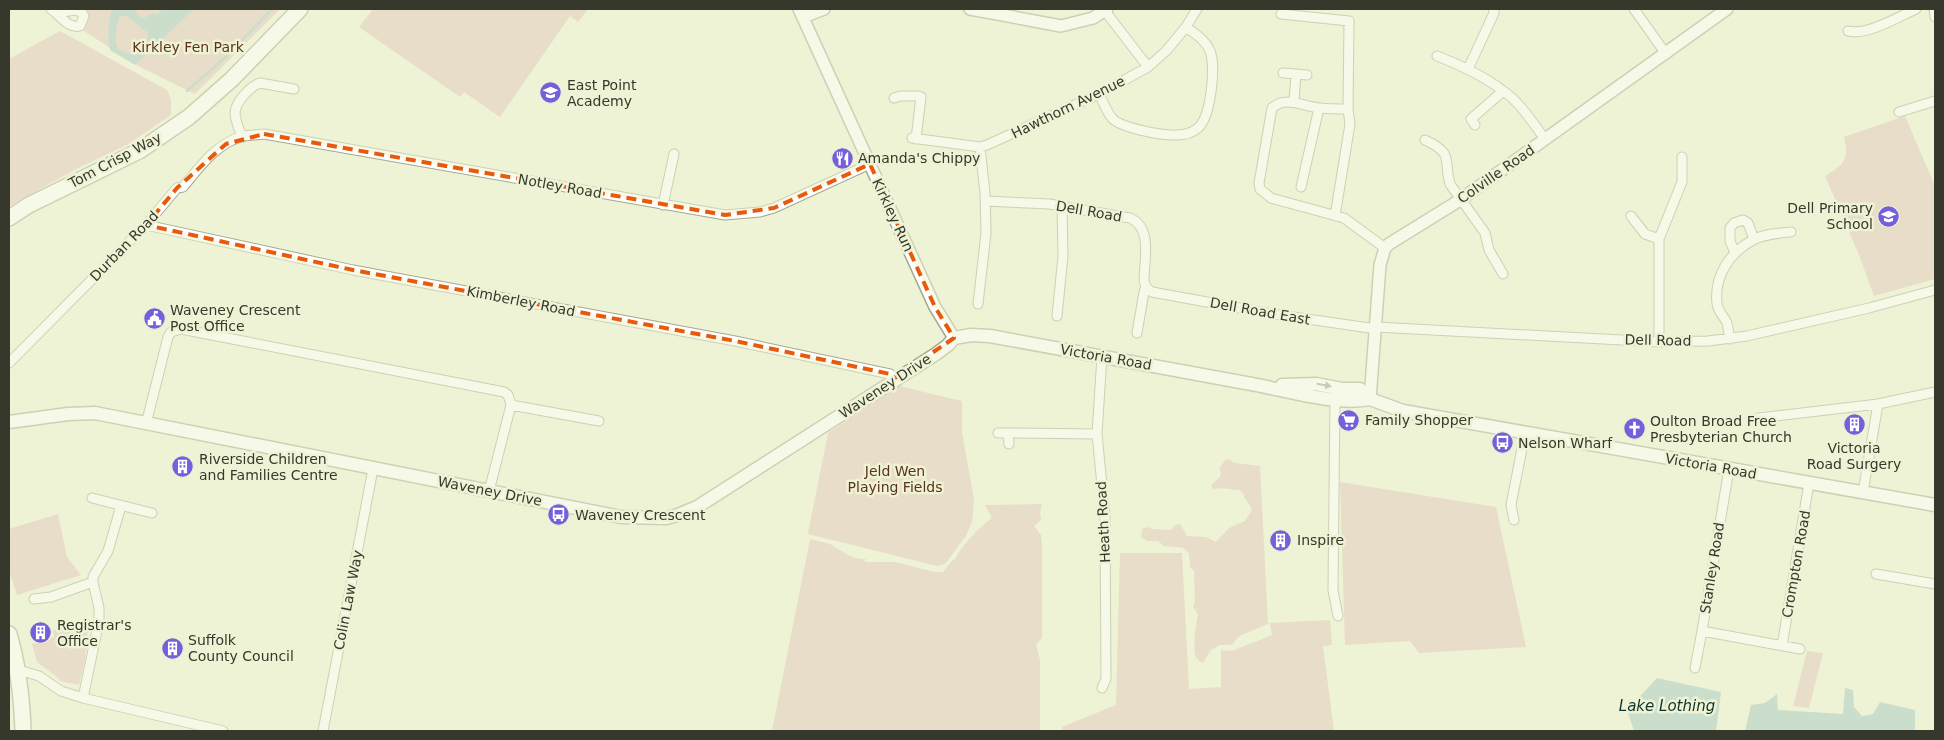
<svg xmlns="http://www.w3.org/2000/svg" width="1944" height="740" viewBox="0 0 1944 740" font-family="'DejaVu Sans',sans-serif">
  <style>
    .green { fill: #dec4ba }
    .water { fill: #9fc6bf; fill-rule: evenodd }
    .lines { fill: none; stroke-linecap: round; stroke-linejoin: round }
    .stream { stroke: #9fc6bf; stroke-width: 2.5 }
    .minor-casing { stroke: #a5a98d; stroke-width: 11 }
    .tertiary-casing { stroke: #a5a98d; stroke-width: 14 }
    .secondary-casing { stroke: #a5a98d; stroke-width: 15 }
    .trunk-casing { stroke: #a5a98d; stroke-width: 18 }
    .minor { stroke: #fff; stroke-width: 9 }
    .tertiary { stroke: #fff; stroke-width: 11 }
    .secondary { stroke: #fff; stroke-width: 12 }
    .trunk { stroke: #fff; stroke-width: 15 }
    .oneway { fill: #9b9c96 }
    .marked { fill: none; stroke: #e8590c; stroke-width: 4; stroke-dasharray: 10 6; stroke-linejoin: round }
    .labels { text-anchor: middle; stroke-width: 5; stroke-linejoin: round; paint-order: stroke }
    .park-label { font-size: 14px; fill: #5d311d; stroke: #eff3d5 }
    .poi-label { font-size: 14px; fill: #37382c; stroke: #eff3d5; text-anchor: start }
    .street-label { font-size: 14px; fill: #37382c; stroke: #eff3d5 }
    .water-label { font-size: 15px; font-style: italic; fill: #0f342f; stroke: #eff3d5 }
  </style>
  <rect width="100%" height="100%" fill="#eff3d5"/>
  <!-- green -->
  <path class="green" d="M78,9H280L195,94L138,66L81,29L86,24L87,16Z
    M373,9H588L578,22L570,16L500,117L464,92L460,97L359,27Z
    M60,31L167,90L171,99V115L127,145L80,167L9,206V59Z
    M1905,116L1935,186V279L1874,296L1859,255L1825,176C1844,164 1850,160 1844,137Z
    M899,386L962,401V432L974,500L972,522L966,536L945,564L937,566L808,534L807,538L828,433Z
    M1228,459L1235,463L1260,466L1268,624L1239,636L1232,645H1220L1211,650L1203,663C1199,661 1197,659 1195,655C1193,648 1196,622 1198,615L1193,606L1195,601L1194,571L1190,567L1189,554L1184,548L1164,546L1158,541H1147L1141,537L1142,529L1147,527L1152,529L1171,530L1174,526L1180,524L1187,536L1206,537L1216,542L1229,528L1245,521L1252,510C1250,503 1245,501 1243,493L1239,490C1230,490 1222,487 1213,489L1211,485L1220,477L1221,473L1219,469L1225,460Z
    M1340,482L1496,507L1526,647L1419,653L1410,641L1345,645Z
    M1042,504L1040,512L1041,520L1034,526L1041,535L1042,545V638L1036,644L1040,660V731H772L810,539C817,541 824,542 830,544C843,551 851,560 866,559L864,561L866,562H895L934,572H943L951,562L956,558C958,550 983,523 991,519V516L985,505Z
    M58,514L67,557L81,575L17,595L9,571V529Z
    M1120,553H1182L1189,689L1221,687V650L1232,651L1272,635L1270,623L1330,620L1332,645L1323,646L1334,731H1062V727L1116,705Z
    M89,619L85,660L79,685L60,681L57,677L37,662L32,644L54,637L53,631Z
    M1807,651L1823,653L1809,708L1793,706Z"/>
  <!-- water -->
  <path class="water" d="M112,9H138L136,11L137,15L144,18L152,13L157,14L163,9H194L135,65L110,50C107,36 108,22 112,9ZM120,16H127L148,33V39L133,55C128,53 121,52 118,48C113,42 117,23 120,16Z
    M1657,678L1721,692L1716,731H1634L1627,710Z
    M1845,688L1853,690L1854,707L1862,716L1873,714L1880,702L1915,710V731H1745L1751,705L1765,703L1777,694L1778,710L1843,714Z"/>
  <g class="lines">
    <!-- stream -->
    <path class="stream" d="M187,91L228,55L272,9"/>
    <defs>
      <path id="minor" d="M51,9C61,16 68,29 80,26L84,16L81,12L75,10L57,13
        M1634,9L1666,54
        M1934,9L1935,17
        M1105,11L1148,67
        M1281,14L1349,21L1348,109L1350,124L1335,216
        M1848,31C1866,36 1898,17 1916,9
        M1437,56C1460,65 1482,75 1502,90C1520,102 1532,122 1545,139
        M1468,69L1494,13V9
        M1283,73L1296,74L1294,102
        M1296,74L1307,75
        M1099,94C1103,101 1106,111 1112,118C1120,128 1164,136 1177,135C1185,135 1192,133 1198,128C1211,117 1216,66 1210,51C1205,39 1195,34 1186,27
        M894,98L900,96H918L921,97L916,139
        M1348,109C1339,109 1330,109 1320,108C1303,107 1287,95 1272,108L1259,183L1260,189L1271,198L1344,218L1385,248
        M1899,112L1935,101
        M1475,125L1471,119L1503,91
        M242,137C235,118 230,111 244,95C249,90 253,85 260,83L294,89
        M912,138L980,147L987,145L1099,94L1148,67L1166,51L1186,27L1197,9
        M1425,140C1455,154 1443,160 1450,184L1485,233L1489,250L1503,274
        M1301,187L1319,108
        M985,201L1049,204L1130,218C1153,228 1144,260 1144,281L1146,287L1144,292L1137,333
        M663,205L674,154
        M1631,216L1645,234L1659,239
        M146,225L353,270L735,341L890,374L895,378
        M1735,253L1730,241V228L1734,223L1743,220L1748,223L1754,239
        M1146,287L1152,292L1267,313L1376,329
        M978,304L986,233L985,193L980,147
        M1057,316L1063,256L1062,206
        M1376,327L1659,342L1708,341L1747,336L1869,308L1935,290
        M1730,339C1729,334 1728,328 1727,323C1724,316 1717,311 1717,303C1714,276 1730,252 1753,240C1764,234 1779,233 1791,232
        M1659,342V239L1682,182V157
        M1102,356L1097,434L1105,516L1106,679L1102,688
        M9,363L146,225L177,188L183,187C199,168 217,142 244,136C250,135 257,135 264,134L725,215L760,212L774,208L870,164
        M1335,398L1333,590L1338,616
        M511,405L599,421
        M1759,418L1878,404L1935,392
        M146,424L168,337L171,332L181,329L504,392L508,395L511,405L489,491
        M998,433H1008
        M1009,444L1008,433L1097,434
        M1863,492L1878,404
        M92,498L152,513
        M1514,520L1511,505L1525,433
        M1876,574L1935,584
        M34,599L51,597L93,582V577L108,551L121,506
        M1702,631L1800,649
        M1782,646L1809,483
        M1695,668L1702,631L1729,469
        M19,670L39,676L61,691L83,698L223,731
        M83,698L99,621V608L93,582
        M323,731L373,469"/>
      <path id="tertiary" d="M799,9L935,307L954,338
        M970,9L1061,26L1093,18L1107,9
        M803,17L824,9
        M1370,399L1380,265L1385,248L1389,244L1460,200L1727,9"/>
      <path id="secondary" d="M1282,385L1316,384L1342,389H1360L1370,399L1403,411L1935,505
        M9,422L68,414L95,413L621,517L666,518L678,515L697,507L936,354L948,345L954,338L971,335L990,336C1076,351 1161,367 1246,383C1282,389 1335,406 1370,399"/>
      <path id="trunk" d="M9,218L29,205L139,151L189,117L232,79L300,9
        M9,634C18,665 22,699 23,731"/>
    </defs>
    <!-- minor casing -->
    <use href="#minor" class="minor-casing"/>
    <!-- tertiary casing -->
    <use href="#tertiary" class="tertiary-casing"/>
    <!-- secondary casing -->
    <use href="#secondary" class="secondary-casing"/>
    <!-- trunk casing -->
    <use href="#trunk" class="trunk-casing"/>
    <!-- minor -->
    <use href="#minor" class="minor"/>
    <!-- tertiary -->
    <use href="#tertiary" class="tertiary"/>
    <!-- secondary -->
    <use href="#secondary" class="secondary"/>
    <!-- trunk -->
    <use href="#trunk" class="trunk"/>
  </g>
  <!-- one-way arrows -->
  <defs><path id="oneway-solid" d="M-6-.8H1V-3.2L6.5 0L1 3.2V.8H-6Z" transform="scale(1.25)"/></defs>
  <use class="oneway" href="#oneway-solid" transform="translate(1324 385) rotate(10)"/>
  <!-- marked area -->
  <path d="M0 0H1944V740H0ZM264,134L725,215L774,208L870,164L935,307L954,338L895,378L890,374L735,341L353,270L146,225L177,188L226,144Z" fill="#eff3d5" fill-opacity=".55" fill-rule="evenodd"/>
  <path class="marked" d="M264,134L725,215L774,208L870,164L935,307L954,338L895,378L890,374L735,341L353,270L146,225L177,188L226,144Z"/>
  <!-- icons -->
  <defs>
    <symbol id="school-disc" viewBox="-11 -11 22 22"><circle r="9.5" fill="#765fda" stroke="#eff3d5"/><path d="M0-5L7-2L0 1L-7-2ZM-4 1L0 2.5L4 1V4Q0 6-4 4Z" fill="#fff"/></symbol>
    <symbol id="restaurant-disc" viewBox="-11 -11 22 22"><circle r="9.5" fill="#765fda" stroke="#eff3d5"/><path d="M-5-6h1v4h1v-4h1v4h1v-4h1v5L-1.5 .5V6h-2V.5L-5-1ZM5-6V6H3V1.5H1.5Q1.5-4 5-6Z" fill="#fff"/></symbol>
    <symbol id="civic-disc" viewBox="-11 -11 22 22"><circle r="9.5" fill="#765fda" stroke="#eff3d5"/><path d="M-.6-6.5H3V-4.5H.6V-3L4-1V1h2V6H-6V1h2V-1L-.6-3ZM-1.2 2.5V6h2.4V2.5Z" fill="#fff"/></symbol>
    <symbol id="supermarket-disc" viewBox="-11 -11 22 22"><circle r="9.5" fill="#765fda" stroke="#eff3d5"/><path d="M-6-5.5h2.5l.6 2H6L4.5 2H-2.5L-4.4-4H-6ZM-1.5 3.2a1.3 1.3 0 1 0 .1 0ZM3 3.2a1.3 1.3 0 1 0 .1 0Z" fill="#fff"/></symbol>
    <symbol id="building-disc" viewBox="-11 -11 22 22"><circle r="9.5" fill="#765fda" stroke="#eff3d5"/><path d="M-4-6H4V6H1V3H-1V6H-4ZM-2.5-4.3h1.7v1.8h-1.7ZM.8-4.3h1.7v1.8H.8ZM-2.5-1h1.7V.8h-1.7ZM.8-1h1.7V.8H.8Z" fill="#fff"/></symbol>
    <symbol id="church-disc" viewBox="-11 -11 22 22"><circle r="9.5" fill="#765fda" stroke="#eff3d5"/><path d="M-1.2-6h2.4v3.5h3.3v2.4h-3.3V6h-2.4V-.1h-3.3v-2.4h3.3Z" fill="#fff"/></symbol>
    <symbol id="bus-disc" viewBox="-11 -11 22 22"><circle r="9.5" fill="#765fda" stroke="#eff3d5"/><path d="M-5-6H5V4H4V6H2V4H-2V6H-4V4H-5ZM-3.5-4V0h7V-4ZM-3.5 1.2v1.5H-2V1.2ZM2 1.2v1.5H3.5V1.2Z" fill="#fff"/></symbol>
  </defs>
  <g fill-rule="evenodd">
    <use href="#school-disc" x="538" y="80" width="25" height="25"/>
    <use href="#restaurant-disc" x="830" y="146" width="25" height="25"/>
    <use href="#school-disc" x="1876" y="204" width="25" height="25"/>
    <use href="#civic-disc" x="142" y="306" width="25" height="25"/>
    <use href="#supermarket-disc" x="1336" y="408" width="25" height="25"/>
    <use href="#building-disc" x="1842" y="412" width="25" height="25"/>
    <use href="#church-disc" x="1622" y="416" width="25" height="25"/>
    <use href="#bus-disc" x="1490" y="430" width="25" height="25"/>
    <use href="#building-disc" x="170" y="454" width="25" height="25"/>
    <use href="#bus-disc" x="546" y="502" width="25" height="25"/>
    <use href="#building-disc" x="1268" y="528" width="25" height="25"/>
    <use href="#building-disc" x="28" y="620" width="25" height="25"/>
    <use href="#building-disc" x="160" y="636" width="25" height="25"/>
  </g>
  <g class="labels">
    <!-- park labels -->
    <g class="park-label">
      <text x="188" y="52">Kirkley Fen Park</text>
      <text x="895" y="476">Jeld Wen<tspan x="895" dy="16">Playing Fields</tspan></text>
    </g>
    <!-- poi labels -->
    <g class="poi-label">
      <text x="567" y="90">East Point<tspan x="567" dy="16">Academy</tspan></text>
      <text x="858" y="163">Amanda's Chippy</text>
      <text x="1873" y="213" text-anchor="end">Dell Primary<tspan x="1873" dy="16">School</tspan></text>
      <text x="170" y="315">Waveney Crescent<tspan x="170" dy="16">Post Office</tspan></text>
      <text x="1365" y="425">Family Shopper</text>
      <text x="1650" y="426">Oulton Broad Free<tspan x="1650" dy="16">Presbyterian Church</tspan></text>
      <text x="1518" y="448">Nelson Wharf</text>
      <text x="1854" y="453" text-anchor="middle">Victoria<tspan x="1854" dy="16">Road Surgery</tspan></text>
      <text x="199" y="464">Riverside Children<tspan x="199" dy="16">and Families Centre</tspan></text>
      <text x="575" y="520">Waveney Crescent</text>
      <text x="1297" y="545">Inspire</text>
      <text x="57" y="630">Registrar's<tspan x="57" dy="16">Office</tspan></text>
      <text x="188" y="645">Suffolk<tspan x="188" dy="16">County Council</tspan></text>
    </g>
    <!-- street labels -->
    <g class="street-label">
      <text transform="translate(1068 107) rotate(-26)" y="5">Hawthorn Avenue</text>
      <text transform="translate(115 160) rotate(-28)" y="5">Tom Crisp Way</text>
      <text transform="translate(1496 174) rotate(-35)" y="5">Colville Road</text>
      <text transform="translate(560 186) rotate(10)" y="5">Notley Road</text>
      <text transform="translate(1089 211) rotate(10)" y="5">Dell Road</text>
      <text transform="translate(893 215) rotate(65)" y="5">Kirkley Run</text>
      <text transform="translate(124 246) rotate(-46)" y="5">Durban Road</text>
      <text transform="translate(521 301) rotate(11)" y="5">Kimberley Road</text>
      <text transform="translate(1260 311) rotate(10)" y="5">Dell Road East</text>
      <text transform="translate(1658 340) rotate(1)" y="5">Dell Road</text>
      <text transform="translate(1106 357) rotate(10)" y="5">Victoria Road</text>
      <text transform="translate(885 386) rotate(-33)" y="5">Waveney Drive</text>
      <text transform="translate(1711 466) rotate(10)" y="5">Victoria Road</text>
      <text transform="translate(490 491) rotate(11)" y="5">Waveney Drive</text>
      <text transform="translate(1103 522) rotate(-93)" y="5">Heath Road</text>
      <text transform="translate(1796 564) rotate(-80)" y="5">Crompton Road</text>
      <text transform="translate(1712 568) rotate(-81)" y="5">Stanley Road</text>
      <text transform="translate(348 600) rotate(-79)" y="5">Colin Law Way</text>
    </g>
    <!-- water labels -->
    <g class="water-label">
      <text x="1667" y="711">Lake Lothing</text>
    </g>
  </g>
  <!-- border -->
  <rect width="1944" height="740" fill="none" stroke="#37382c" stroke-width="20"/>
</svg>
